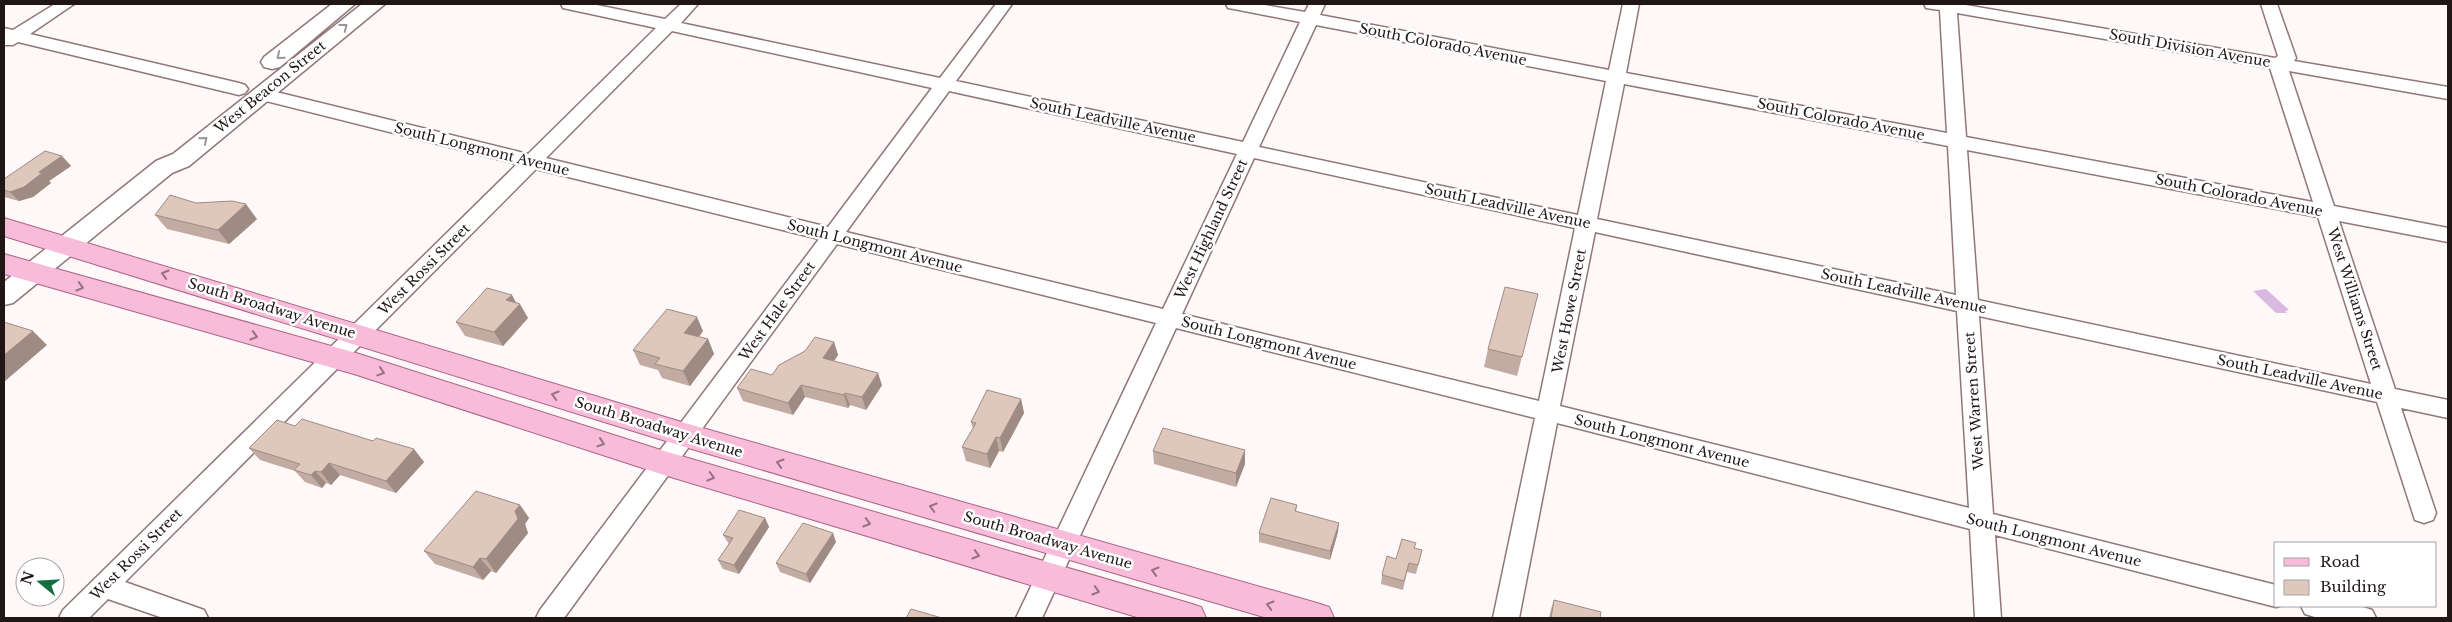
<svg xmlns="http://www.w3.org/2000/svg" width="2452" height="622" viewBox="0 0 2452 622" font-family="'Libre Baskerville',serif">
  <style>
    .water { fill: #d9b9df }
    .lines { fill: none; stroke-linecap: round; stroke-linejoin: round }
    .minor-casing { stroke: #917778; stroke-width: 3 }
    .tertiary-casing { stroke: #917778; stroke-width: 3 }
    .primary-casing { stroke: #aa6486; stroke-width: 2 }
    .minor { fill: #fff; fill-rule: evenodd }
    .tertiary { fill: #fff; fill-rule: evenodd }
    .primary { fill: #f8bbda; fill-rule: evenodd }
    .wall { fill: #c1aba2 }
    .shaded-wall { fill: #9d8b84 }
    .building { fill: #e0c7bc; stroke: #9d8b84 }
    .oneway { stroke: #9b9696 }
    .oneway2 { stroke: #977182 }
    .labels { text-anchor: middle; stroke-width: 5; stroke-linejoin: round; paint-order: stroke }
    .street-label { font-size: 14px; fill: #201616; stroke: #fff }
  </style>
  <rect width="100%" height="100%" fill="#fef8f8"/>
  <!-- water -->
  <path class="water" d="M2266,289L2289,310L2285,311L2287,313H2276L2253,291Z"/>
  <g class="lines">
    <defs>
      <path id="minor" d="M55,4H74L30,34L239,83L245,85L248,89L245,93L239,95L18,42L13,45H4V28L13,30Z
        M561,4H592L665,19L681,4H698L681,23L940,78L996,4H1012L956,81L1243,142L1300,22L1234,9L1228,8L1226,4H1259L1305,12L1309,4H1325L1320,15L1609,70L1623,4H1639L1626,73L1947,133L1940,10L1926,8L1924,4H1960L2275,58L2278,56L2261,4H2277L2296,58L2294,61L2448,87V99L2289,71L2334,206L2448,228V242L2339,221L2395,389L2448,400V418L2401,408L2436,513L2433,520L2424,523L2415,520L2377,402L1979,316L1993,514L2276,585V606H2280L2276,607L1995,535L2001,618H1975L1970,529L1557,423L1519,618H1493L1535,418L1176,328L1042,618H1016L1156,323L837,244L564,618H536L540,610L819,239L536,169L125,582L204,610L208,618H163L108,599L89,618H59L63,610L517,164L254,98L251,94L254,90L260,88L528,154L656,28L563,8ZM1957,13L2270,68L2313,202L1966,137ZM1316,25L1606,81L1578,215L1259,147ZM672,31L932,88L828,227L546,158ZM1624,84L1948,146L1956,295L1597,219ZM949,91L1237,154L1163,309L846,232ZM1967,150L2318,217L2371,384L1978,300ZM1254,158L1575,228L1539,401L1182,314ZM1595,232L1957,311L1969,508L1560,406Z
        M2301,606H2360L2372,610L2376,618H2318L2305,614Z"/>
      <path id="tertiary" d="M332,4H355L280,67L272,69L264,67L261,62L264,57Z
        M362,4H385L189,166L172,173L13,303L4,305V282L156,161L173,154Z"/>
      <path id="primary" d="M4,218L685,423L1317,603L1329,607L1334,618H1267L685,447L4,236Z
        M4,254L356,353L664,451L1189,603L1201,607L1206,618H1140L664,475L354,374L4,274Z"/>
    </defs>
    <!-- minor casing -->
    <use href="#minor" class="minor-casing"/>
    <!-- tertiary casing -->
    <use href="#tertiary" class="tertiary-casing"/>
    <!-- primary casing -->
    <use href="#primary" class="primary-casing"/>
    <!-- minor -->
    <use href="#minor" class="minor"/>
    <!-- tertiary -->
    <use href="#tertiary" class="tertiary"/>
    <!-- primary -->
    <use href="#primary" class="primary"/>
  </g>
  <!-- wall -->
  <path class="wall" d="M62,156L71,166L49,181L51,183L33,197L19,201L4,197V179Z
    M155,215L257,219L229,244L167,229Z
    M1538,294L1517,376L1484,367L1488,349Z
    M517,303L528,318L503,346L465,336L456,322Z
    M703,331L699,337L708,339L714,354L690,386L662,378L658,370L640,365L633,350Z
    M834,342L838,355L834,361L882,385L866,410L850,405L848,408L805,397L793,415L743,401L737,388L772,375Z
    M1021,399L1024,413L1003,452L999,451L990,468L966,461L962,447L973,429L971,422Z
    M295,426L424,462L396,493L340,475L331,485L326,483L322,488L305,482L295,471L260,460L249,448Z
    M1153,451L1245,464L1236,487L1154,464Z
    M520,505L529,518L525,524L528,533L496,573L491,571L483,580L435,564L424,551Z
    M1297,505L1296,511L1338,532L1330,560L1259,542V533Z
    M765,518L769,527L739,574L723,569L718,560L729,544L723,535Z
    M836,542L810,583L780,572L776,563Z
    M1415,549L1422,550L1416,574L1407,572L1403,590L1381,584L1382,575L1396,559Z
    M1554,600L1600,618H1549L1551,609Z"/>
  <!-- shaded-wall -->
  <path class="shaded-wall" d="M62,156L71,166L49,181L51,183L33,197L19,201L10,192L39,172Z
    M246,204L257,219L229,244L218,230Z
    M512,295L518,306L520,304L528,318L503,346L494,332L506,300Z
    M697,317L703,331L691,347L684,333Z
    M33,331L47,345L4,382V355Z
    M708,339L714,354L690,386L683,371Z
    M834,342L838,355L827,370L823,358Z
    M878,373L882,385L866,410L862,397Z
    M801,385L805,397L793,415L788,403Z
    M845,393L850,405L848,408L844,395Z
    M1021,399L1024,413L1003,452L1000,438Z
    M996,437L999,451L990,468L987,454Z
    M414,449L424,462L396,493L386,481Z
    M1245,450V464L1236,487V473Z
    M329,463L340,475L331,485L321,472Z
    M315,471L326,483L322,488L311,475Z
    M520,505L529,518L525,524L528,533L496,573L486,559L515,511Z
    M765,518L769,527L739,574L734,565Z
    M1339,523L1338,532L1330,560V551Z
    M833,533L836,542L810,583L806,574Z
    M480,558L491,571L483,580L473,567Z"/>
  <!-- building -->
  <path class="building" d="M45,151L62,156L39,172L42,173L24,187L10,192L4,190V179Z
    M170,195L196,203L232,201L246,204L218,230L155,215Z
    M1505,287L1538,294L1522,357L1488,349Z
    M487,288L512,295L506,300L520,304L494,332L456,322Z
    M667,309L697,317L684,333L708,339L683,371L655,364L660,358L633,350Z
    M4,322L33,331L4,355Z
    M815,337L834,342L823,358L878,373L862,397L845,393L844,395L801,385L788,403L737,388L751,369L772,375L779,365L805,351Z
    M987,390L1021,399L1000,438L996,437L987,454L962,447L976,423L971,422Z
    M302,419L373,441L376,438L414,449L386,481L329,463L321,472L315,471L311,475L294,470L300,464L249,448L277,420L295,426Z
    M1163,428L1245,450L1236,473L1153,451Z
    M476,491L520,505L515,511L518,519L486,559L480,558L473,567L424,551Z
    M1271,498L1297,505L1295,511L1339,523L1330,551L1259,533Z
    M739,510L765,518L734,565L718,560L733,538L723,535Z
    M803,523L833,533L806,574L776,563Z
    M1402,539L1416,543L1414,548L1422,550L1418,565L1409,563L1404,581L1382,575L1387,556L1396,559Z
    M1554,600L1601,612L1600,618H1551Z
    M911,609L942,618H906Z"/>
  <!-- one-way arrows -->
  <defs><path id="oneway-chevron" d="M-2-3.5L2.5 0L-2 3.5" fill="none" stroke-width="1.6" stroke-linecap="round" stroke-linejoin="round" transform="scale(1.25)"/></defs>
  <g class="oneway">
    <use href="#oneway-chevron" transform="translate(344 27) rotate(-38)"/>
    <use href="#oneway-chevron" transform="translate(280 56) rotate(141)"/>
    <use href="#oneway-chevron" transform="translate(204 140) rotate(-40)"/>
  </g>
  <g class="oneway2">
    <use href="#oneway-chevron" transform="translate(165 274) rotate(-163)"/>
    <use href="#oneway-chevron" transform="translate(80 287) rotate(16)"/>
    <use href="#oneway-chevron" transform="translate(254 336) rotate(16)"/>
    <use href="#oneway-chevron" transform="translate(381 372) rotate(18)"/>
    <use href="#oneway-chevron" transform="translate(555 395) rotate(-163)"/>
    <use href="#oneway-chevron" transform="translate(601 443) rotate(18)"/>
    <use href="#oneway-chevron" transform="translate(780 463) rotate(-164)"/>
    <use href="#oneway-chevron" transform="translate(711 477) rotate(16)"/>
    <use href="#oneway-chevron" transform="translate(933 507) rotate(-164)"/>
    <use href="#oneway-chevron" transform="translate(867 523) rotate(16)"/>
    <use href="#oneway-chevron" transform="translate(976 555) rotate(16)"/>
    <use href="#oneway-chevron" transform="translate(1155 571) rotate(-164)"/>
    <use href="#oneway-chevron" transform="translate(1096 591) rotate(16)"/>
    <use href="#oneway-chevron" transform="translate(1270 605) rotate(-164)"/>
  </g>
  <g class="labels">
    <!-- street labels -->
    <g class="street-label">
      <text transform="translate(1443 44) rotate(11)" y="5">South Colorado Avenue</text>
      <text transform="translate(2190 48) rotate(10)" y="5">South Division Avenue</text>
      <text transform="translate(270 87) rotate(-39)" y="5">West Beacon Street</text>
      <text transform="translate(1841 119) rotate(11)" y="5">South Colorado Avenue</text>
      <text transform="translate(1113 120) rotate(12)" y="5">South Leadville Avenue</text>
      <text transform="translate(482 149) rotate(14)" y="5">South Longmont Avenue</text>
      <text transform="translate(2239 195) rotate(11)" y="5">South Colorado Avenue</text>
      <text transform="translate(1508 206) rotate(12)" y="5">South Leadville Avenue</text>
      <text transform="translate(1211 229) rotate(-65)" y="5">West Highland Street</text>
      <text transform="translate(875 246) rotate(14)" y="5">South Longmont Avenue</text>
      <text transform="translate(424 269) rotate(-45)" y="5">West Rossi Street</text>
      <text transform="translate(1904 291) rotate(12)" y="5">South Leadville Avenue</text>
      <text transform="translate(2355 299) rotate(72)" y="5">West Williams Street</text>
      <text transform="translate(272 308) rotate(17)" y="5">South Broadway Avenue</text>
      <text transform="translate(777 311) rotate(-54)" y="5">West Hale Street</text>
      <text transform="translate(1569 311) rotate(-79)" y="5">West Howe Street</text>
      <text transform="translate(1269 343) rotate(14)" y="5">South Longmont Avenue</text>
      <text transform="translate(2300 377) rotate(12)" y="5">South Leadville Avenue</text>
      <text transform="translate(1974 401) rotate(-94)" y="5">West Warren Street</text>
      <text transform="translate(659 427) rotate(17)" y="5">South Broadway Avenue</text>
      <text transform="translate(1662 441) rotate(14)" y="5">South Longmont Avenue</text>
      <text transform="translate(1048 540) rotate(16)" y="5">South Broadway Avenue</text>
      <text transform="translate(2054 540) rotate(14)" y="5">South Longmont Avenue</text>
      <text transform="translate(136 554) rotate(-45)" y="5">West Rossi Street</text>
    </g>
  </g>
  <!-- border -->
  <rect width="2452" height="622" fill="none" stroke="#201616" stroke-width="10"/>
  <!-- legend -->
  <rect x="2274" y="542" width="162" height="65" fill="#ffffff" stroke="#a6a2a2"/>
  <rect x="2284" y="558" width="25" height="8" fill="#f8bbda" stroke="#a6a2a2"/>
  <text x="2320" y="567" font-size="15" fill="#201616">Road</text>
  <rect x="2284" y="580" width="25" height="15" fill="#e0c7bc" stroke="#a6a2a2"/>
  <text x="2320" y="592" font-size="15" fill="#201616">Building</text>
  <!-- north arrow -->
  <g transform="translate(40 582) rotate(288)"><circle r="24" fill="#ffffff" stroke="#a6a2a2"/>
  <path d="M0-4L9 19L0 12L-9 19Z" fill="#136e42"/>
  <text y="-8" font-size="14" font-weight="bold" text-anchor="middle" fill="#201616">N</text>
  </g>
</svg>
